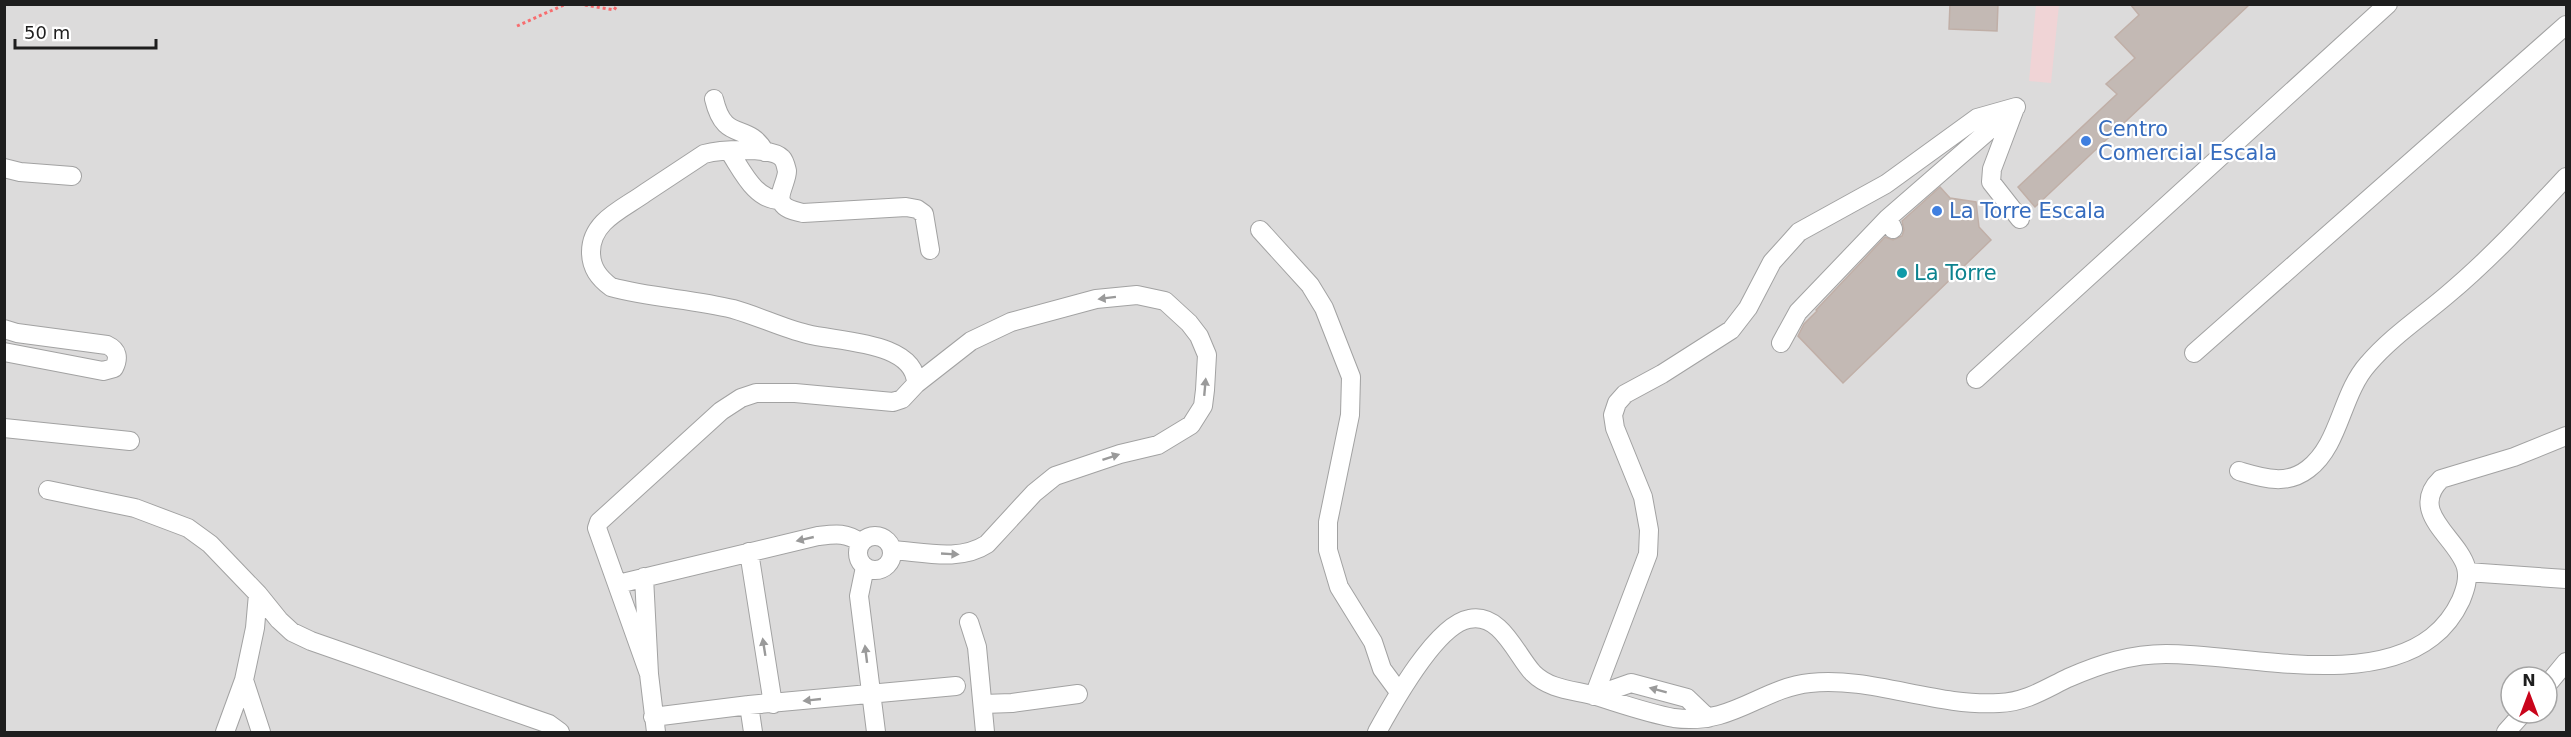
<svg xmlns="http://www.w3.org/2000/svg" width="2571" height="737" viewBox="0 0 2571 737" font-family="'DejaVu Sans',sans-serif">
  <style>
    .residential { fill: #dcdbdb; fill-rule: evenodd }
    .commercial { fill: #f0d4d6 }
    .building { fill: #c3b9b4; stroke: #c0afa7; stroke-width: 1.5 }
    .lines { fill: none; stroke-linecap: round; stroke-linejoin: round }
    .minor-casing { stroke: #a2a2a2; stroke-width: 20 }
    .path { stroke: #f76d6f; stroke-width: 3; stroke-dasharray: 3 3; stroke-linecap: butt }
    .minor { stroke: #fff; stroke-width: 18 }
    .oneway { fill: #9a9a9a }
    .shop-dot { fill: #3f7fe0; stroke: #fff; stroke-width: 2 }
    .culture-dot { fill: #0f9aa8; stroke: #fff; stroke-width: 2 }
    .labels { text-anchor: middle; stroke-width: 4.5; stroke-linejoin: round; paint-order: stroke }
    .shop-label { font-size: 21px; fill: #366cbe; stroke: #fff; text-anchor: start }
    .culture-label { font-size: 21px; fill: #0d838f; stroke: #fff; text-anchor: start }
  </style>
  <rect width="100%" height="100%" fill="#efeae4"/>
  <!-- residential -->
  <path class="residential" d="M4,5H2566V732H5ZM2511,677H2547V713H2511Z"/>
  <!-- commercial -->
  <path class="commercial" d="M2036,5H2059L2051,83L2029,81Z"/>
  <!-- building -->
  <path class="building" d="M1950,4H1998L1997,31L1949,29Z
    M2130,4H2250L2035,207L2018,187L2117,94L2106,84L2135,58L2115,37L2139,15Z
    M1940,187L1950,198L1976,202L1979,227L1991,240L1843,383L1798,336L1804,324L1817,311L1816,310L1885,237L1893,240L1902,236L1904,230L1902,221Z"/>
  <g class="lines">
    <defs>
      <path id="minor" d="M714,99C725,145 747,120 765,152
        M2015,108L1992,169L1991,182L2020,219
        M729,151C742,170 755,201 781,200
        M4,168L20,172L72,176
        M1893,229L1888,218L2010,112
        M1260,230L1310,285L1324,308L1351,377L1350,415L1328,522V550L1339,587L1373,642L1382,669L1399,692
        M4,329L17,333L107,345C118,350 119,358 114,368L103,371L4,352
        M1781,343L1798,312L1888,218
        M2194,353L2566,25
        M1976,379L2388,4
        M916,384C916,341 837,342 807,334C782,328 758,316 733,309C693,299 651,298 611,287C599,278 591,268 591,252C591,221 623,209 645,193C665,180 684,167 704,154C718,150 771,146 782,158C785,161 786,167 787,171C787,181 777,195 782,203C786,210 796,211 803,213L906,207L917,209L924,214L930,250
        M4,428L130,441
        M2239,471C2263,478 2286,486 2308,469C2340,445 2341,394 2368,364C2391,337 2420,318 2447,295C2490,259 2528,218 2566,177
        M48,490L135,508L188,528L210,544L258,594L279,620L292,632L311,641L549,724L560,732
        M858 553a17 17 0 1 1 34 0a17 17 0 1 1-34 0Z
        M749,552L773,704
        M865,567L859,596L876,732
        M2467,572L2566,579
        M644,577L649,674L656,732
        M618,584L818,536C835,534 846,532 861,543
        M969,622L977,647L985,732
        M649,674L597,528L599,522L721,411L741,398L756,393H795L893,402L902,399L916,384L971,341L1011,322L1096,299L1137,295L1165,301L1189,323L1199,336L1207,355L1205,390L1203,406L1191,425L1158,445L1120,454L1055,476L1034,493L987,544C960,562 923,552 892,550
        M244,680L261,732
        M2547,685L2566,662
        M1594,696L1648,554L1649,530L1643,497L1615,428L1613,415L1617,403L1625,394L1662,374L1731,330L1748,308L1772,262L1799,232L1886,184L1977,118L2016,107
        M1594,696L1631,683L1687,698L1708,718
        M983,704L1012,703L1078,694
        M749,705L753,732
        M653,717L749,705L956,686
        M225,732L244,680L255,628L258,594
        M1377,732C1393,703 1436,625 1469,619C1501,612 1516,655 1533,673C1550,690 1574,690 1596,696C1622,704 1647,713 1674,718C1732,726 1761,688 1810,683C1870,676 1936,707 1999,703C2026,702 2045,689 2068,678C2100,664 2131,654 2166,654C2243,654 2367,688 2432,637C2445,627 2454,615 2461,600C2465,590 2469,579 2466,567C2458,538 2407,512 2441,479L2514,457L2566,436
        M2506,732L2523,713"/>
    </defs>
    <!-- minor casing -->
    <use href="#minor" class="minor-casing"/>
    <!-- path -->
    <path class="path" d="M579,4L614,10L618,4
      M517,26L566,4"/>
    <!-- minor -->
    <use href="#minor" class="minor"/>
  </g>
  <!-- one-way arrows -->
  <defs><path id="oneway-solid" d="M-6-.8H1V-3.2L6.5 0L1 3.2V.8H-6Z" transform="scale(1.5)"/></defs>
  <g class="oneway">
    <use href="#oneway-solid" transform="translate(1107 298) rotate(173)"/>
    <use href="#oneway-solid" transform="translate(1205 387) rotate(-85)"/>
    <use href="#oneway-solid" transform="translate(1111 457) rotate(-18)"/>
    <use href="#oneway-solid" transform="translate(805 539) rotate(167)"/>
    <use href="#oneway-solid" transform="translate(950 554) rotate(3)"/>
    <use href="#oneway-solid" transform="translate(764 647) rotate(-99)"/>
    <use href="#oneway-solid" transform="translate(866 654) rotate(-97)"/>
    <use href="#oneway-solid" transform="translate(1658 690) rotate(-165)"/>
    <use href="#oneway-solid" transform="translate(812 700) rotate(174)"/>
  </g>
  <!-- markers -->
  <g class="shop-dot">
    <circle cx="2086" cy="141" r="6"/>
    <circle cx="1937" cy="211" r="6"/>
  </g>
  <circle class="culture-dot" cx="1902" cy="273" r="6"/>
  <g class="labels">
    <!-- shop labels -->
    <g class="shop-label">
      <text x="2098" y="136">Centro<tspan x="2098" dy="24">Comercial Escala</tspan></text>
      <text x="1949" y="218">La Torre Escala</text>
    </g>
    <!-- culture labels -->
    <g class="culture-label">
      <text x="1914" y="280">La Torre</text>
    </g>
  </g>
  <!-- border -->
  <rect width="2571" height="737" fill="none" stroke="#1e1e1e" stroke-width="12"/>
  <!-- north arrow -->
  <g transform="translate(2529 695)"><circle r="28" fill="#ffffff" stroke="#a5a5a5" stroke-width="1.5"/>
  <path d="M0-4.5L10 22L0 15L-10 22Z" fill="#c9041b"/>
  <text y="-9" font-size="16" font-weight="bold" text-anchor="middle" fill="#1e1e1e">N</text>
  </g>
  <!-- scale -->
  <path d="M15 39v9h141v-9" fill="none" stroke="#1e1e1e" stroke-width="3"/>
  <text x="24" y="39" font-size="18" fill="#1e1e1e" stroke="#ffffff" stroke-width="4.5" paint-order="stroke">50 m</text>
</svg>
